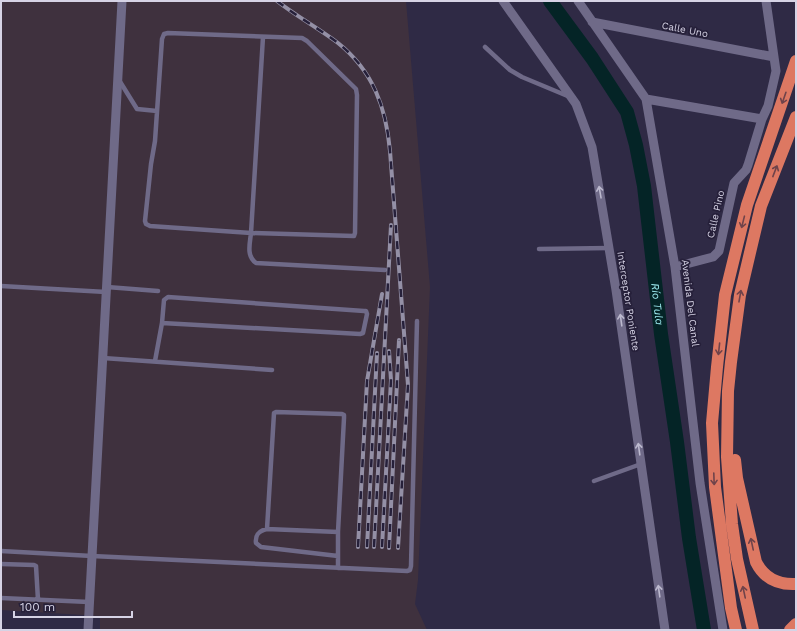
<svg xmlns="http://www.w3.org/2000/svg" width="797" height="631" viewBox="0 0 797 631" font-family="'Work Sans',sans-serif">
  <style>
    .industrial { fill: #3f313e }
    .lines { fill: none; stroke-linecap: round; stroke-linejoin: round }
    .river { stroke: #042426; stroke-width: 14 }
    .service { stroke: #6f6a88; stroke-width: 4.5 }
    .minor { stroke: #6f6a88; stroke-width: 9 }
    .motorway { stroke: #dd7862; stroke-width: 12 }
    .rail-casing { stroke: #9490a6; stroke-width: 4 }
    .rail { stroke: #26203a; stroke-width: 2.5; stroke-dasharray: 8; stroke-linecap: butt }
    .oneway { stroke: #6f434a }
    .oneway2 { stroke: #bcb9ce }
    .labels { text-anchor: middle; stroke-width: 3.5; stroke-linejoin: round; paint-order: stroke }
    .street-label { font-size: 10px; fill: #d6d3e5; stroke: #26203a }
    .water-label { font-size: 11px; font-style: italic; fill: #9eebf1; stroke: #26203a }
  </style>
  <rect width="100%" height="100%" fill="#2f2a45"/>
  <!-- industrial -->
  <path class="industrial" d="M1,1H406L430,287L418,580L415,604L427,630H100V616L1,610Z"/>
  <g class="lines">
    <!-- river -->
    <path class="river" id="s1" d="M550,1L592,58L627,112L636,145L644,186L661,334L677,442L689,538L704,630"/>
    <!-- service -->
    <path class="service" d="M168,33L302,38L307,41L356,89L357,95L355,233L354,236L251,233L150,226L146,224L145,221L151,164L155,141L162,39L164,34Z
      M263,37L251,233C250,243 246,256 256,263L385,270
      M485,47L510,70L522,77L570,97
      M119,80L137,109L157,111
      M539,249L609,248
      M1,286L106,292
      M107,287L158,291
      M168,297L364,311H366L367,314L363,333L360,334L162,323L164,300Z
      M103,358L272,370
      M155,361L162,323
      M594,481L641,464
      M267,529L274,413L276,412L342,414L344,415V418L338,532V568
      M1,551L92,556L407,571L410,570L411,566L417,321
      M338,556L261,547L256,543C255,535 258,531 267,529L338,532
      M1,564L34,565L36,566L38,600
      M1,598L89,602"/>
    <!-- minor -->
    <path class="minor" d="M503,1L576,104L592,147L616,290L665,630
      M578,1L646,99L675,267L700,483L723,630
      M592,22L774,57
      M646,99L762,119
      M675,267L713,257L719,251L734,183L746,170L748,165L762,119L768,106L776,71L766,1
      M88,630L122,1"/>
    <!-- motorway -->
    <path class="motorway" d="M735,460L737,478L756,562C764,578 778,585 796,584
      M736,630L731,608L715,487L712,423L717,367L725,295L747,205L796,61
      M753,630L737,559L732,524L727,457L728,391L731,362L740,295L761,206L796,117
      M790,630L796,624"/>
    <defs>
      <path id="rail" d="M277,1C296,16 318,28 338,43C373,71 386,107 390,151L408,385L398,548
        M358,547L367,381L382,294
        M367,547L377,353
        M374,547L391,225
        M382,547L391,380L389,351
        M389,548L399,340"/>
    </defs>
    <!-- rail casing -->
    <use href="#rail" class="rail-casing"/>
    <!-- rail -->
    <use href="#rail" class="rail"/>
  </g>
  <!-- one-way arrows -->
  <defs><path id="oneway-shaft" d="M-6 0H5M1.5-3L5.5 0L1.5 3" fill="none" stroke-width="1.6" stroke-linecap="round" stroke-linejoin="round"/></defs>
  <g class="oneway">
    <use href="#oneway-shaft" transform="translate(784 98) rotate(109)"/>
    <use href="#oneway-shaft" transform="translate(775 171) rotate(-69)"/>
    <use href="#oneway-shaft" transform="translate(743 222) rotate(104)"/>
    <use href="#oneway-shaft" transform="translate(740 296) rotate(-80)"/>
    <use href="#oneway-shaft" transform="translate(719 349) rotate(96)"/>
    <use href="#oneway-shaft" transform="translate(714 479) rotate(88)"/>
    <use href="#oneway-shaft" transform="translate(752 544) rotate(-102)"/>
    <use href="#oneway-shaft" transform="translate(744 592) rotate(-102)"/>
  </g>
  <g class="oneway2">
    <use href="#oneway-shaft" transform="translate(600 192) rotate(-100)"/>
    <use href="#oneway-shaft" transform="translate(621 320) rotate(-98)"/>
    <use href="#oneway-shaft" transform="translate(639 449) rotate(-98)"/>
    <use href="#oneway-shaft" transform="translate(659 591) rotate(-98)"/>
  </g>
  <g class="labels">
    <!-- street labels -->
    <g class="street-label">
      <text transform="translate(685 29) rotate(11)" y="4">Calle Uno</text>
      <text transform="translate(715 214) rotate(-77)" y="4">Calle Pino</text>
      <text transform="translate(629 301) rotate(81)" y="4">Interceptor Poniente</text>
      <text transform="translate(691 303) rotate(83)" y="4">Avenida Del Canal</text>
    </g>
    <!-- water labels -->
    <g class="water-label">
      <text dy="4" stroke="none"><textPath href="#s1" startOffset="330">Río Tula</textPath></text>
    </g>
  </g>
  <!-- border -->
  <rect width="797" height="631" fill="none" stroke="#d6d3e5" stroke-width="4"/>
  <!-- scale -->
  <path d="M14 611v6h118v-6" fill="none" stroke="#d6d3e5" stroke-width="2"/>
  <text x="20" y="611" font-size="12" fill="#d6d3e5" stroke="#26203a" stroke-width="3" paint-order="stroke">100 m</text>
</svg>
